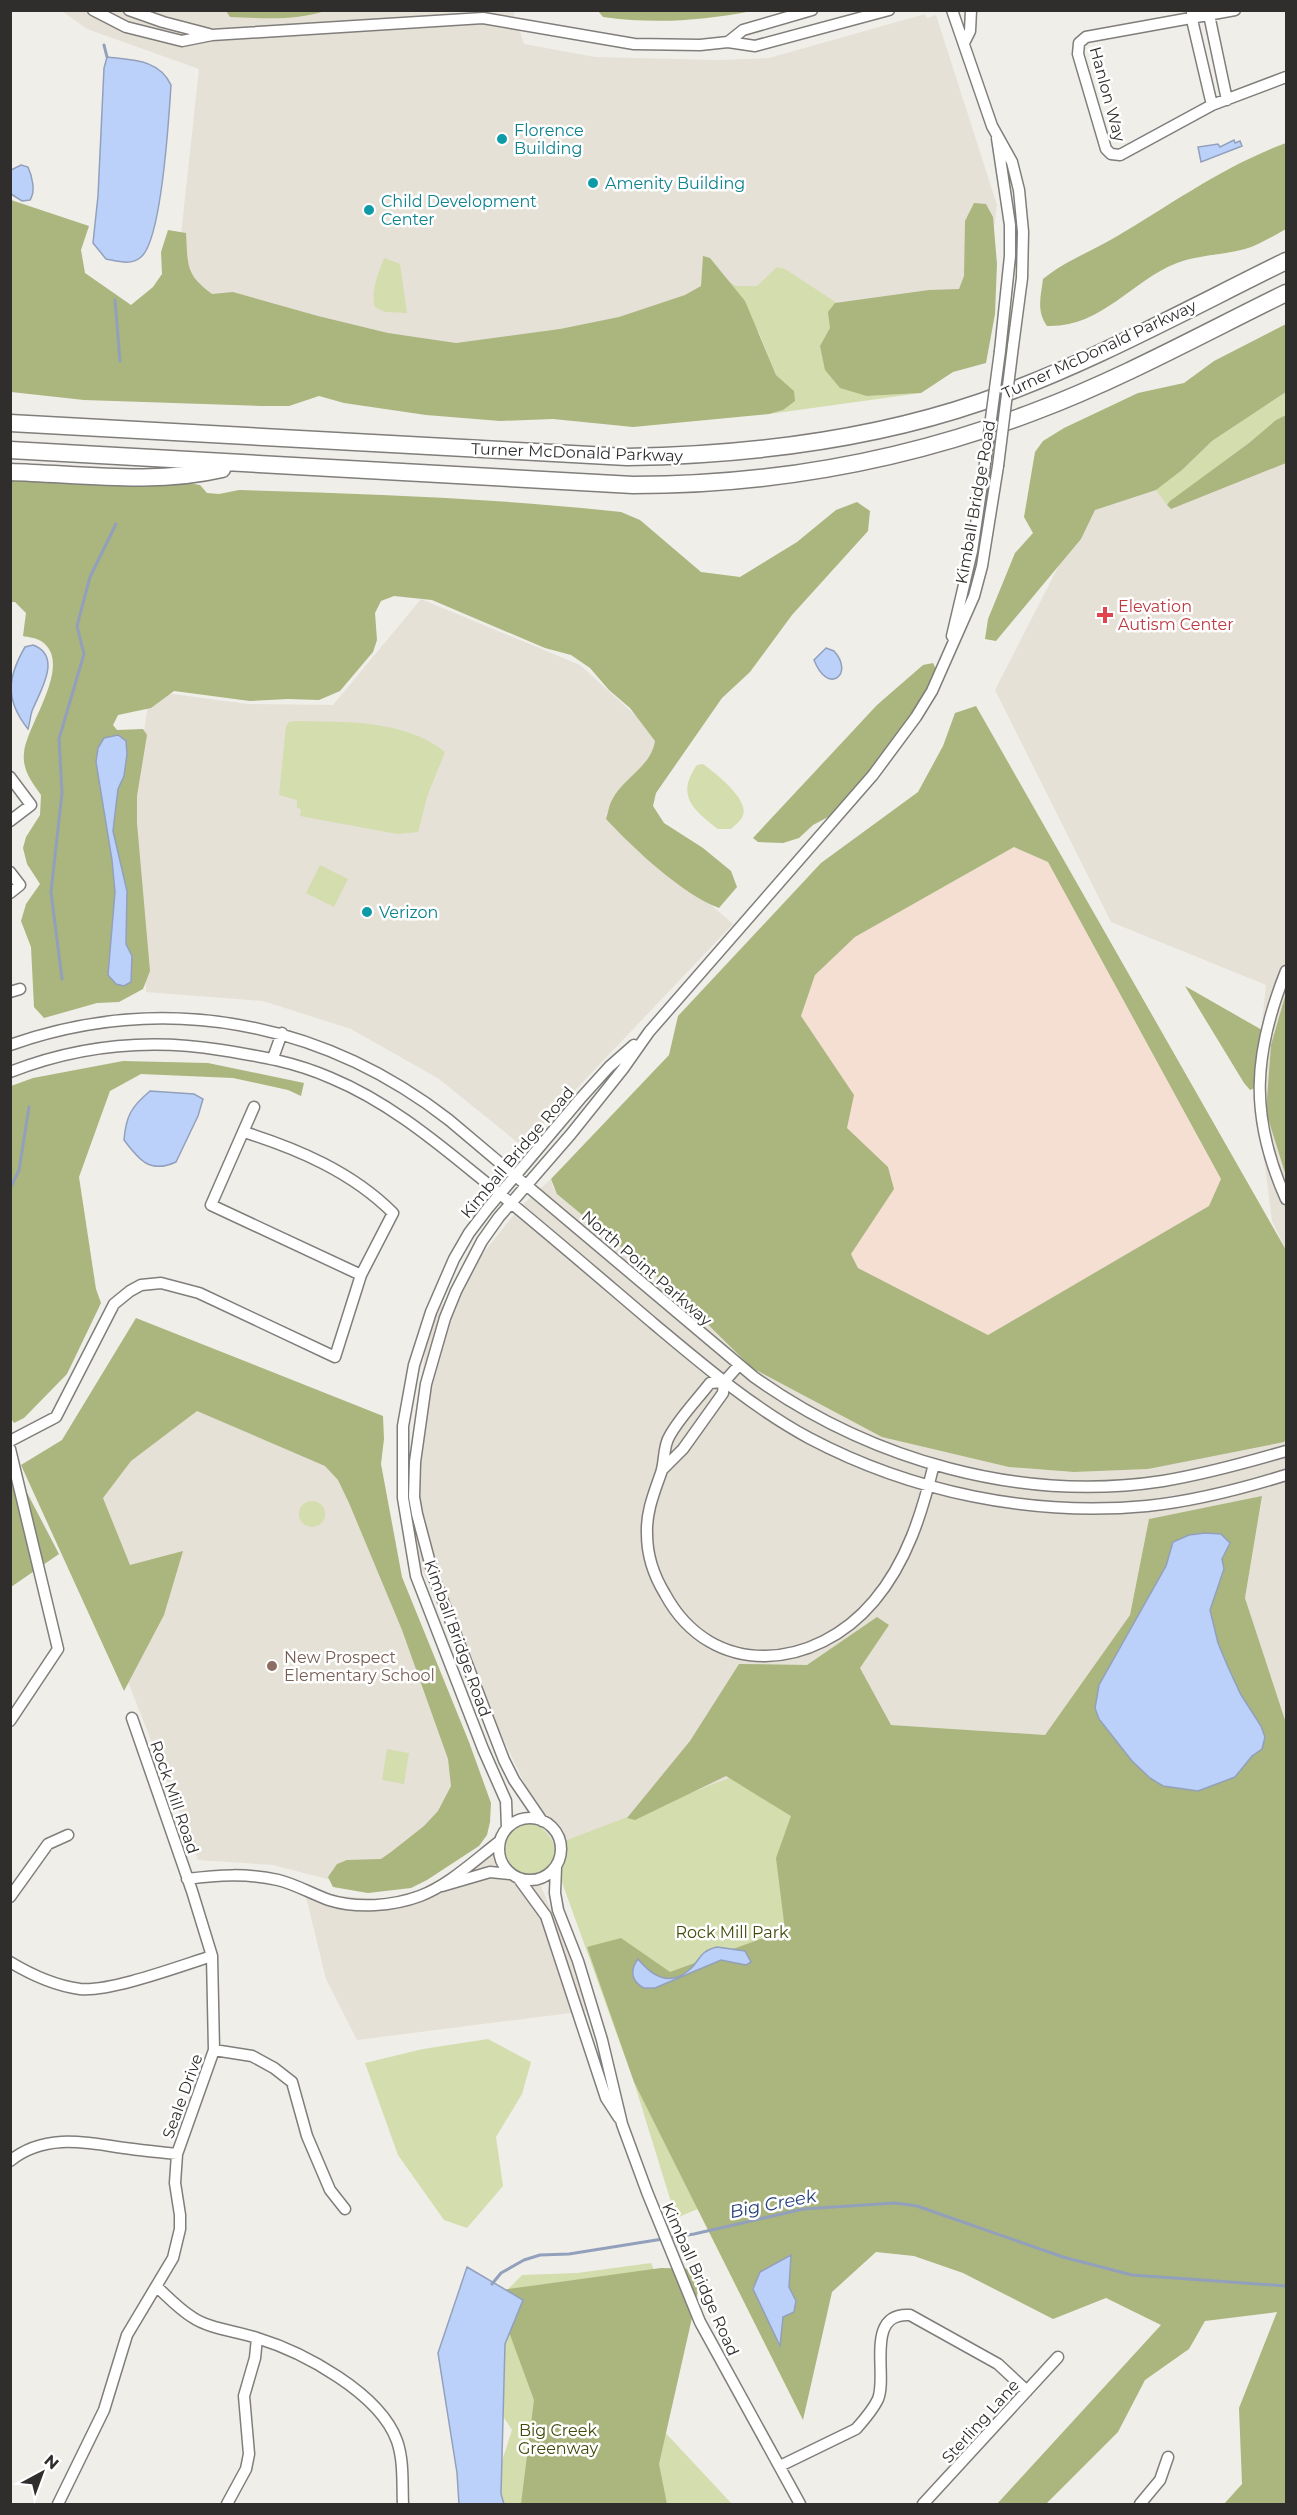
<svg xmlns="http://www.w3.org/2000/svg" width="1297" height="2515" viewBox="0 0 1297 2515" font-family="Montserrat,sans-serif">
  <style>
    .built { fill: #e6e1d7 }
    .industrial { fill: #f5dfd2 }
    .green { fill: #d3ddad }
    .forest { fill: #abb57e; fill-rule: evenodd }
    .water { fill: #bcd1f9; stroke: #92a0bc; stroke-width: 1.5 }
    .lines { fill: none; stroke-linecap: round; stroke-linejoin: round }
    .stream { stroke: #92a0bc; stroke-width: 3 }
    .minor-casing { stroke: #807e7b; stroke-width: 13 }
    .highway-casing { stroke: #807e7b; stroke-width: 19 }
    .minor { stroke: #fff; stroke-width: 10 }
    .highway { stroke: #fff; stroke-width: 16 }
    .minor-bridge-casing { stroke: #807e7b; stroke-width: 13; stroke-linecap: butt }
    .minor-bridge { stroke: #fff; stroke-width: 10 }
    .culture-dot { fill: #0f9aa8; stroke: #fff; stroke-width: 2 }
    .health-dot { fill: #e0444e; stroke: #fff; stroke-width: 2 }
    .education-dot { fill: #8d6e63; stroke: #fff; stroke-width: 2 }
    .labels { text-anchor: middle; stroke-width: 5; stroke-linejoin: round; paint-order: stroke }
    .street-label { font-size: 16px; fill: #2f2e2c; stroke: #fff }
    .culture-label { font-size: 16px; fill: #0d838f; stroke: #fff; text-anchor: start }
    .health-label { font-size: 16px; fill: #be3a42; stroke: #fff; text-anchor: start }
    .education-label { font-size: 16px; fill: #785e54; stroke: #fff; text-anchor: start }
    .park-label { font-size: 16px; fill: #434b0a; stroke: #fff }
    .water-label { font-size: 18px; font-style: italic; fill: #233f7a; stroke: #fff }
  </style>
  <rect width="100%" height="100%" fill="#f0eee9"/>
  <!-- built -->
  <path class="built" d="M62,11H513L524,44L595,57L719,60L769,58L925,14L927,18L936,15L997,205L986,292L498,362L174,299L199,69L87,29Z
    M1286,408V1250L1272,1221L1255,1088L1266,985L1111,922L995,690L1093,499Z
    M421,599L580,665L668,745L606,814L733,924L522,1146L439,1079L351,1029L263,1001L146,992L134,801L150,691L248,704L333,705Z
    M551,1179L553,1187L674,1291L705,1324L1009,1467L1074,1472L1148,1469L1286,1439V1723L1245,1598L1262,1497L1149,1519L1130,1615L1045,1735L891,1725L528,1855L566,1946L586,2011L357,2040L326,1979L305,1893L401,1901L526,1828L535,1820L548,1823L526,1787L434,1593L408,1545L411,1461L429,1321L520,1207Z
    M207,1401L342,1467L483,1819L393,1888L327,1879L273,1865L198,1860L62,1514Z"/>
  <!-- industrial -->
  <path class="industrial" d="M1014,847L1048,862L1221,1179L1210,1206L988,1335L858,1268L851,1254L888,1167L847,1128L801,1016L815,975L855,937Z"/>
  <!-- green -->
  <path class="green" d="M384,258L400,264L407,313L385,312L375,307C370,292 379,272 384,258Z
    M777,267L785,269L837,303L867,396L921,393L769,414L783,410L794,391L776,375L759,333L728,281L736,286H757Z
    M1286,392V415L1276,420L1249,443L1170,501L1167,505L1156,490L1182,470L1212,441Z
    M295,721C343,722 405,719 445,752L428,794L418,832L397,834L300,816L301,809L297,808V800L279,795L286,726L289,722Z
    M703,764C715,773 749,799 743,815C742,820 735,825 731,829H718C694,810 675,796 697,765Z
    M320,865L348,879L334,907L306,893Z
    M299 1514a13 13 0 1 1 26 0a13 13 0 1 1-26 0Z
    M834,1730L768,2180L676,2218L634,2082L554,1860C550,1868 543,1880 531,1879C525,1878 520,1873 515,1869C486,1839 531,1796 554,1845L761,1766Z
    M387,1749L409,1753L404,1784L382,1780Z
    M488,2039L531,2062L522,2094L496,2137L503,2186L467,2228L444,2220L398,2155L365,2063L423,2049Z
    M651,2263L665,2294L646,2412L732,2504H488L512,2430L481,2382L489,2309L522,2275L577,2273Z"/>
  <!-- forest -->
  <path class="forest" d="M226,11H325C295,21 261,18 230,17Z
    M598,11H752C701,21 654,24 603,17Z
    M1286,143V229C1273,236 1259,245 1245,249C1223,255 1198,255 1177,263C1131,281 1101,328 1047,326C1036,311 1041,296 1043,279C1065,261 1090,252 1114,238C1170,205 1225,165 1286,143Z
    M11,200L89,226L81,250L85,273L131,305L153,287L162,274L161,252L168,230L186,233C188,265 185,274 212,294L233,292L318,316L388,333L456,343L560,329L619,317L685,295L701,286L703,256L710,258L745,301L776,375L794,391L795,401L783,410L769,414L633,427L553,419L500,421L426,415L344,403L319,396L289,406H261L84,400L11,392Z
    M974,203L986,204L993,217L997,264L995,314L986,363L953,372L921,393L867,396L840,388L825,370L820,346L830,328L828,312L835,303L929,290L959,289L964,276L965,221Z
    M1286,324V392L1212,441L1182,470L1156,490L1095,510L1081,539L996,641L985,639L988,619L1015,553L1033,533L1024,517L1035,452L1043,441L1064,428L1138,393L1184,383L1214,361Z
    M1286,415V463L1171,509L1167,505L1170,501L1249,443L1276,420Z
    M66,479L177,481L200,485L207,493L219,494L239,490C367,494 494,498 621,512L640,520L701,572L740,577L797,542L836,510L857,502L870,511L868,531L792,615L750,672L722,698L656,793L653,806L664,823L703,848L731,871L737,887L719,908C682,894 634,849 606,819C608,813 609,805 612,800C623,778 651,767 655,741L630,708L609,690L590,668L571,655L545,648L432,600L394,596L381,601L375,613L377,640L373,652L340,691L319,700L288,699L250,701L174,691L151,708L118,715L113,725L117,730L143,729L147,735L137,796V823L150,971L143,989L119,1002L97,1003L44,1018L34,1007L31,947L21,921L26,904L40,884L27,864L23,848L26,837L40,815L41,795C32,782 22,770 24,753C26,725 75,663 41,641C36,638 28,637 23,636L26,613L15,602H11L10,481Z
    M933,663L936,669L918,708L884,757L828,817L813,825L799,838L783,843L758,842L753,838L877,705L923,665Z
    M976,706L1286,1250V1439L1284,1442L1148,1469L1074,1472L1009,1467L882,1437L752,1368L674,1291L557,1194L551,1179L669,1055L678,1016L821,863L918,792L943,746L955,713ZM1014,847L1048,862L1221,1179L1209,1206L988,1335L858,1268L851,1254L894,1189L888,1167L847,1128L854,1095L801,1016L815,975L855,937Z
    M1185,986L1262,1030L1255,1088L1250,1090L1244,1083Z
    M1286,993V1176L1266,1112L1271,1045Z
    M123,1061L208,1063L304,1083L301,1096L288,1090L233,1078L141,1074L110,1091L79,1177L96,1289L101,1303L67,1374L24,1418L14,1423L10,1417L11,1086L33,1078Z
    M136,1318L383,1416L384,1439L381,1464L402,1577L469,1742L491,1803L490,1822L487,1835L479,1846L427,1880L411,1888L368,1893L333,1887L328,1877L337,1864L347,1860L381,1859L391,1852L424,1826L438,1811L451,1786L448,1759L402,1630L349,1503L338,1480L325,1466L197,1411L131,1461L103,1498L130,1565L183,1551L164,1615L124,1691L21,1465L62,1440Z
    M10,1460L59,1554L11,1587H10Z
    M1262,1496L1245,1598L1286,1723V2504H1224L1242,2484L1239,2408L1277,2312L1205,2321L1189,2349L1145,2380L1118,2432L1046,2504H997L1161,2325L1106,2298L1053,2319L963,2273L914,2256L876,2252L832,2292L803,2420L634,2082L587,1947L621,1938L670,1972L785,1930L776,1858L791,1816L726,1776L635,1820L627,1818L690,1741L739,1664L807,1665L877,1617L889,1625L860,1668L891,1725L1045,1735L1130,1615L1149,1519Z
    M661,2268L703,2269L659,2464L667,2504H521L534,2400L494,2291Z"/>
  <!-- water -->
  <path class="water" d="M107,57C132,60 159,59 171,85C169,116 162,240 141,257C131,266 117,261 106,259L93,243L98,196L104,68Z
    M1234,140L1235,143L1240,141L1242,146L1201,162L1198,147L1218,144L1220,147Z
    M21,165L28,167C32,176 36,191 30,200L22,201L11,194V170Z
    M33,645C63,656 40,691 32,711C30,717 30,723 28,729C5,700 7,678 25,647Z
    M826,648L834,651C855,674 828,696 814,660Z
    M118,735L126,741L127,754L124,776L118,789L113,831L127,891L126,944L132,956L131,982L124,986L116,984L108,975L115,892L112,860L96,762L98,748L104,738Z
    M150,1091L194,1094L203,1099L198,1116L176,1162C150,1174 139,1160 124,1140C126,1116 131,1107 150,1091Z
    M1205,1533L1221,1534L1230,1543L1222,1559L1224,1569L1210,1610L1218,1643L1228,1667L1241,1695L1261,1726L1265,1737L1262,1749L1252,1756L1235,1777L1198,1791L1163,1786L1150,1778L1132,1761L1099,1719L1095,1708L1099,1685L1166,1566L1173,1542L1189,1535Z
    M717,1947L745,1951L751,1962L746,1965L721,1960L655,1988H644C632,1982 629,1971 638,1959C651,1975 668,1987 688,1971C701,1961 697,1952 717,1947Z
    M791,2255L789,2287L796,2301L794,2312L783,2317L780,2346L753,2289L760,2272Z
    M467,2267L523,2300L505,2344L501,2494L504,2504H459L457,2473L438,2353Z"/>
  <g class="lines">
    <!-- stream -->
    <path class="stream" d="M104,45L107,57
      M115,300L120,361
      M62,979L51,892L62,793L59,739L84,654L77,626L90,577L116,524
      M10,1189L19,1170L29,1107
      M492,2284L501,2273L524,2260L540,2255L569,2254L694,2234L803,2209L895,2203L917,2206L1063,2257L1132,2275L1286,2286"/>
    <defs>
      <path id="minor" d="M93,10L126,27L182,41L212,35L483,18L634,44L700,45L728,42L755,46L889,10
        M129,10L163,22L209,34
        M952,10L992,126L1012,162L1019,190L1023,232L1022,278L1013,346
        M1208,10L1227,100
        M1235,10L1086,37L1079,43L1078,54L1106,149L1111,154L1120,155L1212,105L1286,77
        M1192,12L1193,24L1212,105
        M728,42L743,30L812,10
        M964,43L970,31L971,10
        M997,138L1010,225V256L1000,351
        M952,636L972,551L984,471
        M10,777L31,805L10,821
        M10,872L20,885L10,893
        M1286,971C1253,1054 1249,1116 1286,1199
        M10,992L20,989
        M10,1045C164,991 321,1021 449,1120L754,1377C871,1460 1020,1503 1163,1481C1205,1474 1245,1463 1286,1451
        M273,1058L282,1033
        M10,1072C79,1045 148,1038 221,1050C259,1056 295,1062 331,1078C384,1100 429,1136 473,1172C534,1221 594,1273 654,1324C703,1365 752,1407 809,1438C911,1492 1032,1517 1147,1506C1195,1501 1241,1489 1286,1475
        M254,1107L211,1205L361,1275
        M724,1382L710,1383C697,1400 679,1418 669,1437C663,1447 665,1462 661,1473C654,1493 646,1512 647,1534C647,1556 654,1576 665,1594C712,1681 816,1670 874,1601C907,1562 922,1513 934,1464
        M10,1441L56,1417L114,1304L130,1291L141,1285L161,1283L199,1293L335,1357L361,1275L393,1213C352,1172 298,1149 244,1132
        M10,1449L58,1649L10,1721
        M663,1469L683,1449L723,1393L724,1382L739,1365
        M499 1849a31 31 0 1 1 62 0a31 31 0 1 1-62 0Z
        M542,1821L514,1780L504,1760L434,1578L417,1514L414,1497L415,1462L426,1384L445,1318L456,1291L482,1241L499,1217L571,1134L623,1069L649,1032L873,775L916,717L932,691L974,596L982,566L998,466
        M507,1828L506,1801L483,1749L416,1576L403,1498V1426L414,1365L431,1312L454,1259L469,1233L488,1208L580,1099L609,1067L634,1045
        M556,1867L555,1893L558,1910L578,1961L602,2040L622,2124L647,2192L700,2322L800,2504
        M187,1879C218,1875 247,1873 278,1880C295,1884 312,1894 329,1900C357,1909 393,1906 420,1896C449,1885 475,1860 500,1841
        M519,1879L546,1916L606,2098L619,2118
        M442,1886L490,1872L510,1874
        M10,1897L48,1844L68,1835
        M10,1962C30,1974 57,1986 80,1989C111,1992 180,1966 212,1956
        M214,2050L252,2056L274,2068L292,2082L307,2136L330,2190L345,2209
        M10,2161C42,2135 80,2141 117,2147C137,2150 157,2152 177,2154
        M157,2287C168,2297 179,2309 192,2317C209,2329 237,2331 257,2338C303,2352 380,2393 397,2441C404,2461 402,2484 403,2504
        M780,2466L856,2429C864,2420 873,2410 878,2399C888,2375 864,2312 910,2315L998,2364L1027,2391
        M58,2504L104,2410L127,2335L173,2258L180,2229V2215L175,2183L177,2154L214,2050L212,1956L192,1891L132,1718
        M227,2504L246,2469L249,2454L244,2396L255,2358L257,2338
        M923,2504L1058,2357
        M1140,2504L1160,2480L1168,2457"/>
      <path id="highway" d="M10,423L627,457C748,455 867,441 981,402C1087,365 1186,310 1286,261
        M10,450L633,485C772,485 906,461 1036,411C1121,379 1204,333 1286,293
        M10,472C80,474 154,485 222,469"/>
    </defs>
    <!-- minor casing -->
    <use href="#minor" class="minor-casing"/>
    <!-- highway casing -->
    <use href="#highway" class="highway-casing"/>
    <!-- minor -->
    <use href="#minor" class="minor"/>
    <!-- highway -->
    <use href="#highway" class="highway"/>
    <defs>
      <path id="minor-bridge" d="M998,466L1013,346
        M984,471L1000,351"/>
    </defs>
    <!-- minor-bridge casing -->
    <use href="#minor-bridge" class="minor-bridge-casing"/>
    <!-- minor-bridge -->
    <use href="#minor-bridge" class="minor-bridge"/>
  </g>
  <!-- markers -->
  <g class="culture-dot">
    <circle cx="502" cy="139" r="6"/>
    <circle cx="593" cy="183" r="6"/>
    <circle cx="369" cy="210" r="6"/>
    <circle cx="367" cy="912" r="6"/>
  </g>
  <path class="health-dot" d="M1102 606h6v6h6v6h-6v6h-6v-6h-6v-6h6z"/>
  <circle class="education-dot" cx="272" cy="1666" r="6"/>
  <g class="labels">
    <!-- street labels -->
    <g class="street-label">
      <text transform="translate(1108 94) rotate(75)" y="6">Hanlon Way</text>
      <text transform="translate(1099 349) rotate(-25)" y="6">Turner McDonald Parkway</text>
      <text transform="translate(577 452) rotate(2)" y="6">Turner McDonald Parkway</text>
      <text transform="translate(975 502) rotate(-80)" y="6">Kimball Bridge Road</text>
      <text transform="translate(517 1152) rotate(-50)" y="6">Kimball Bridge Road</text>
      <text transform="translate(647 1268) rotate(41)" y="6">North Point Parkway</text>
      <text transform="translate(458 1638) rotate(70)" y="6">Kimball Bridge Road</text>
      <text transform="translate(175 1797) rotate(71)" y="6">Rock Mill Road</text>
      <text transform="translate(182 2096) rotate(-70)" y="6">Seale Drive</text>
      <text transform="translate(701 2279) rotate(66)" y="6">Kimball Bridge Road</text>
      <text transform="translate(980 2421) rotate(-48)" y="6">Sterling Lane</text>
    </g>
    <!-- culture labels -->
    <g class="culture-label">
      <text x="514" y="136">Florence<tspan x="514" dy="18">Building</tspan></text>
      <text x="605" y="189">Amenity Building</text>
      <text x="381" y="207">Child Development<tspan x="381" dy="18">Center</tspan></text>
      <text x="379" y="918">Verizon</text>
    </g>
    <!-- health labels -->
    <g class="health-label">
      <text x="1118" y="612">Elevation<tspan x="1118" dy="18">Autism Center</tspan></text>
    </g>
    <!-- education labels -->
    <g class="education-label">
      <text x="284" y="1663">New Prospect<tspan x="284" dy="18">Elementary School</tspan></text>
    </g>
    <!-- park labels -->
    <g class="park-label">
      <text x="732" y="1938">Rock Mill Park</text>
      <text x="558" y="2436">Big Creek<tspan x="558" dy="18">Greenway</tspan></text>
    </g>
    <!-- water labels -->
    <g class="water-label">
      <text transform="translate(773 2204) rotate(-11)" y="6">Big Creek</text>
    </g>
  </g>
  <!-- border -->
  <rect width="1297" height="2515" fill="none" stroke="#2f2e2c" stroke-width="24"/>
  <!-- north arrow -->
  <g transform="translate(42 2473) rotate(41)" stroke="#ffffff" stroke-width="4.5" paint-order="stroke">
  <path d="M0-4.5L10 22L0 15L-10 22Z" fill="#2f2e2c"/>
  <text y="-9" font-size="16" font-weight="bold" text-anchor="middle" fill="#2f2e2c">N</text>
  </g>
</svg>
